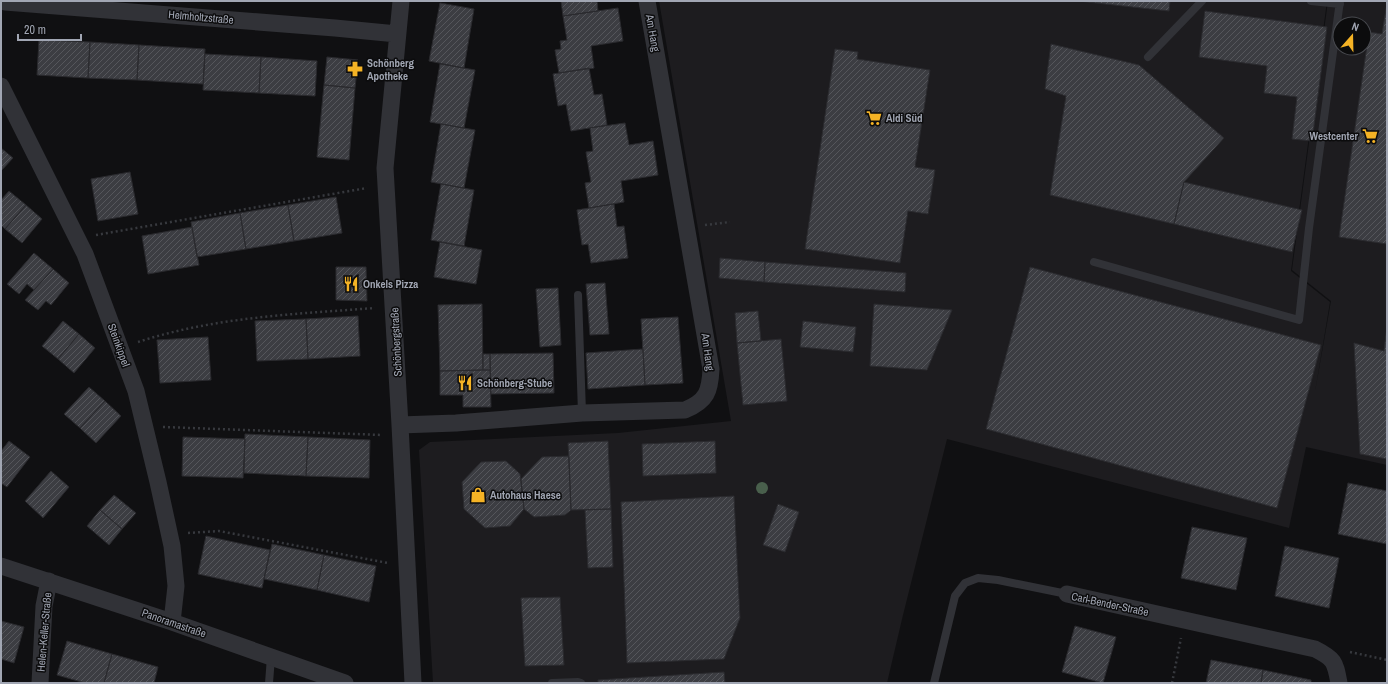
<svg xmlns="http://www.w3.org/2000/svg" width="1388" height="684" viewBox="0 0 1388 684" font-family="'Archivo Narrow',sans-serif">
  <style>
    .built { fill: #1d1c1f; fill-rule: evenodd }
    .building { fill: url(#building-hatch); stroke: #2a2a2e }
    .lines { fill: none; stroke-linecap: round; stroke-linejoin: round }
    .path { stroke: #37393e; stroke-width: 2.5; stroke-dasharray: 2 3; stroke-linecap: butt }
    .lane { stroke: #313237; stroke-width: 8 }
    .street { stroke: #313237; stroke-width: 17 }
    .tree { fill: #495f4c }
    .labels { text-anchor: middle; stroke-width: 3; stroke-linejoin: round; paint-order: stroke }
    .street-label { font-size: 11px; fill: #a1a6b3; stroke: #0c0c0d }
    .poi-label { font-size: 11px; font-weight: bold; fill: #a1a6b3; stroke: #0c0c0d; text-anchor: start }
  </style>
  <defs>
    <pattern id="building-hatch" width="6" height="6" patternUnits="userSpaceOnUse"><rect width="6" height="6" fill="#3c3d42"/><path d="M-1 1l2-2M0 6l6-6M5 7l2-2" fill="none" stroke="#55565b"/></pattern>
  </defs>
  <rect width="100%" height="100%" fill="#101012"/>
  <!-- built -->
  <path class="built" d="M659,1H1327L1291,271L1330,302L1315,392L1331,301L1292,270L1328,1H1387V465L1306,447L1289,528L947,439L903,615L887,683H433L419,450L430,442L618,433L731,421ZM1340,24H1364V48H1340Z"/>
  <!-- building -->
  <path class="building" d="M561,1H597L598,11L563,16Z
    M1078,1H1170L1169,11Z
    M440,3L474,9L464,68L429,61Z
    M1387,3V244L1339,237L1369,32L1382,34Z
    M618,8L623,41L591,46L594,68L559,73L555,50L561,49L560,41L567,40L563,16Z
    M1205,11L1327,27L1312,141L1292,139L1297,97L1264,93L1267,66L1199,57Z
    M39,40L90,42L88,78L37,75Z
    M90,42L139,45L137,80L88,78Z
    M1051,44L1139,65L1224,138L1184,182L1174,224L1050,195L1066,96L1045,89Z
    M139,45L205,49L203,84L137,80Z
    M835,49L858,52L857,59L930,70L915,167L935,170L928,214L908,211L900,263L805,249Z
    M205,54L261,57L259,93L203,90Z
    M261,57L317,61L315,96L259,93Z
    M327,57L358,60L355,88L324,85Z
    M440,64L475,70L464,128L430,122Z
    M589,68L594,95L602,94L607,125L571,131L566,104L558,106L553,74Z
    M324,85L355,88L349,160L317,157Z
    M625,123L629,145L653,141L658,175L621,181L624,202L589,208L585,183L591,182L586,152L593,151L590,128Z
    M441,124L475,130L464,188L431,182Z
    M1,148L13,158L1,171Z
    M130,172L138,214L98,221L91,179Z
    M1184,182L1302,210L1292,252L1174,224Z
    M441,184L474,190L464,246L431,240Z
    M9,191L26,205L5,229L1,225V200Z
    M336,197L342,233L294,241L288,205Z
    M614,204L617,227L624,226L628,258L591,263L588,244L582,245L577,210Z
    M26,205L42,219L22,243L5,229Z
    M288,205L294,241L246,249L240,213Z
    M240,213L246,249L197,257L191,222Z
    M192,227L199,265L148,274L142,236Z
    M440,242L482,250L476,284L434,277Z
    M34,253L53,269L34,290L27,284L19,294L7,284Z
    M720,258L765,262L764,282L719,278Z
    M765,262L906,273L905,292L764,282Z
    M336,267H366L367,301L336,300Z
    M1030,267L1321,345L1277,508L986,429Z
    M53,269L69,283L51,305L46,301L38,310L25,300Z
    M605,283L609,334L590,335L586,284Z
    M558,288L561,345L540,347L536,289Z
    M482,304L483,370L440,371L438,305Z
    M874,304L952,310L927,370L870,366Z
    M758,311L761,341L737,343L735,313Z
    M358,316L360,356L308,359L306,319Z
    M678,317L683,383L645,385L641,319Z
    M306,319L308,359L257,361L255,321Z
    M63,321L79,334L58,359L42,346Z
    M803,321L856,327L853,352L800,347Z
    M1387,327V459L1360,454L1354,343L1384,351Z
    M79,334L95,348L74,373L58,359Z
    M208,337L211,380L160,383L157,340Z
    M781,339L787,401L743,405L737,343Z
    M643,349L645,385L588,389L586,353Z
    M553,353L554,393L491,394L490,354Z
    M483,354H490V370H483Z
    M483,370H490L491,407H463V395H440V371Z
    M89,387L105,401L80,428L64,414Z
    M105,401L121,416L96,443L80,428Z
    M245,434L308,437L306,476L244,473Z
    M183,437L245,439L243,478L182,476Z
    M308,437L370,440L369,478L306,476Z
    M9,441L30,457L7,487L1,483V451Z
    M608,441L611,509L571,510L568,443Z
    M715,441L716,473L643,476L642,444Z
    M569,456L571,510L565,515L534,517L524,509L521,479L542,457Z
    M506,461L520,474L524,509L510,526L485,528L464,509L462,482L481,462Z
    M51,471L69,487L43,518L25,501Z
    M1348,483L1387,491V544L1338,534Z
    M114,495L136,513L122,529L100,510Z
    M734,496L740,618L724,659L627,663L621,502Z
    M778,504L799,512L785,552L763,545Z
    M611,509L613,567L588,568L585,510Z
    M100,510L122,529L109,545L87,526Z
    M1192,527L1247,538L1236,590L1181,578Z
    M206,536L270,550L262,588L198,574Z
    M272,544L324,555L317,590L264,579Z
    M1285,546L1339,558L1329,608L1275,596Z
    M324,555L376,566L369,602L317,590Z
    M560,597L564,665L525,666L521,598Z
    M1,621L24,627L14,663L1,659Z
    M1075,626L1116,637L1103,683L1062,672Z
    M67,641L112,654L104,683H85L57,675Z
    M112,654L158,667L154,683H104Z
    M1211,660L1263,670L1261,683H1206Z
    M1263,670L1311,680V683H1261Z
    M724,672L725,683H598V680Z"/>
  <g class="lines">
    <!-- path -->
    <path class="path" d="M705,225L730,222
      M96,235L367,188
      M138,342C214,317 296,314 375,308
      M163,427L382,435
      M188,533L219,531L388,563
      M1350,652L1387,660
      M1172,683L1181,638"/>
    <!-- lane -->
    <path class="lane" d="M1311,1L1340,4
      M1148,57L1202,1
      M1094,262L1299,320L1309,228L1340,1
      M578,295L582,413
      M269,683L271,657
      M552,683L578,682L581,683
      M934,683L955,596L965,583L978,578L998,580L1067,594"/>
    <!-- street -->
    <path class="street" d="M401,1L385,168L400,425L413,683
      M5,2L335,28L397,34
      M1,86L85,254L136,391L158,482L172,546L176,586L172,622
      M400,425L456,423L582,413L685,410C707,401 710,391 711,369L647,1
      M1,566L172,622L345,683
      M1067,594L1315,649C1335,659 1335,662 1339,683
      M40,683L44,606L49,581"/>
  </g>
  <!-- trees -->
  <circle class="tree" cx="762" cy="488" r="6"/>
  <!-- icons -->
  <defs>
    <symbol id="pharmacy-bare" viewBox="-9 -9 18 18"><path d="M-2-6h4v4h4v4h-4v4h-4v-4h-4v-4h4Z" fill="#f5b325" stroke="#0c0c0d" stroke-width="2.5" paint-order="stroke"/></symbol>
    <symbol id="supermarket-bare" viewBox="-9 -9 18 18"><path d="M-6-5.5h2.5l.6 2H6L4.5 2H-2.5L-4.4-4H-6ZM-1.5 3.2a1.3 1.3 0 1 0 .1 0ZM3 3.2a1.3 1.3 0 1 0 .1 0Z" fill="#f5b325" stroke="#0c0c0d" stroke-width="2.5" paint-order="stroke"/></symbol>
    <symbol id="restaurant-bare" viewBox="-9 -9 18 18"><path d="M-5-6h1v4h1v-4h1v4h1v-4h1v5L-1.5 .5V6h-2V.5L-5-1ZM5-6V6H3V1.5H1.5Q1.5-4 5-6Z" fill="#f5b325" stroke="#0c0c0d" stroke-width="2.5" paint-order="stroke"/></symbol>
    <symbol id="shop-bare" viewBox="-9 -9 18 18"><path d="M-5-2.5h2.3a2.7 3.5 0 0 1 5.4 0H5L5.5 6h-11ZM-1.5-2.5h3a1.5 2.3 0 0 0-3 0Z" fill="#f5b325" stroke="#0c0c0d" stroke-width="2.5" paint-order="stroke"/></symbol>
  </defs>
  <g fill-rule="evenodd">
    <use href="#pharmacy-bare" x="344" y="58" width="22" height="22"/>
    <use href="#supermarket-bare" x="863" y="107" width="22" height="22"/>
    <use href="#supermarket-bare" x="1359" y="125" width="22" height="22"/>
    <use href="#restaurant-bare" x="340" y="273" width="22" height="22"/>
    <use href="#restaurant-bare" x="454" y="372" width="22" height="22"/>
    <use href="#shop-bare" x="467" y="484" width="22" height="22"/>
  </g>
  <g class="labels">
    <!-- street labels -->
    <g class="street-label">
      <text transform="translate(201 17) rotate(5)" y="4">Helmholtzstraße</text>
      <text transform="translate(653 33) rotate(80)" y="4">Am Hang</text>
      <text transform="translate(396 342) rotate(-93)" y="4">Schönbergstraße</text>
      <text transform="translate(119 345) rotate(70)" y="4">Steinkippel</text>
      <text transform="translate(708 352) rotate(82)" y="4">Am Hang</text>
      <text transform="translate(1110 604) rotate(12)" y="4">Carl-Bender-Straße</text>
      <text transform="translate(174 623) rotate(19)" y="4">Panoramastraße</text>
      <text transform="translate(44 632) rotate(-85)" y="4">Helen-Keller-Straße</text>
    </g>
    <!-- poi labels -->
    <g class="poi-label">
      <text x="367" y="67">Schönberg<tspan x="367" dy="13">Apotheke</tspan></text>
      <text x="886" y="122">Aldi Süd</text>
      <text x="1358" y="140" text-anchor="end">Westcenter</text>
      <text x="363" y="288">Onkels Pizza</text>
      <text x="477" y="387">Schönberg-Stube</text>
      <text x="490" y="499">Autohaus Haese</text>
    </g>
  </g>
  <!-- border -->
  <rect width="1388" height="684" fill="none" stroke="#a1a6b3" stroke-width="4"/>
  <!-- north arrow -->
  <g transform="translate(1352 36) rotate(20)"><circle r="19" fill="#0c0c0d" stroke="#484a4f"/>
  <path d="M0-3L7 15L0 10L-7 15Z" fill="#f5b325"/>
  <text y="-6" font-size="11" font-weight="bold" text-anchor="middle" fill="#a1a6b3">N</text>
  </g>
  <!-- scale -->
  <path d="M18 34v6h63v-6" fill="none" stroke="#a1a6b3" stroke-width="2"/>
  <text x="24" y="34" font-size="12" fill="#a1a6b3" stroke="#0c0c0d" stroke-width="3" paint-order="stroke">20 m</text>
</svg>
